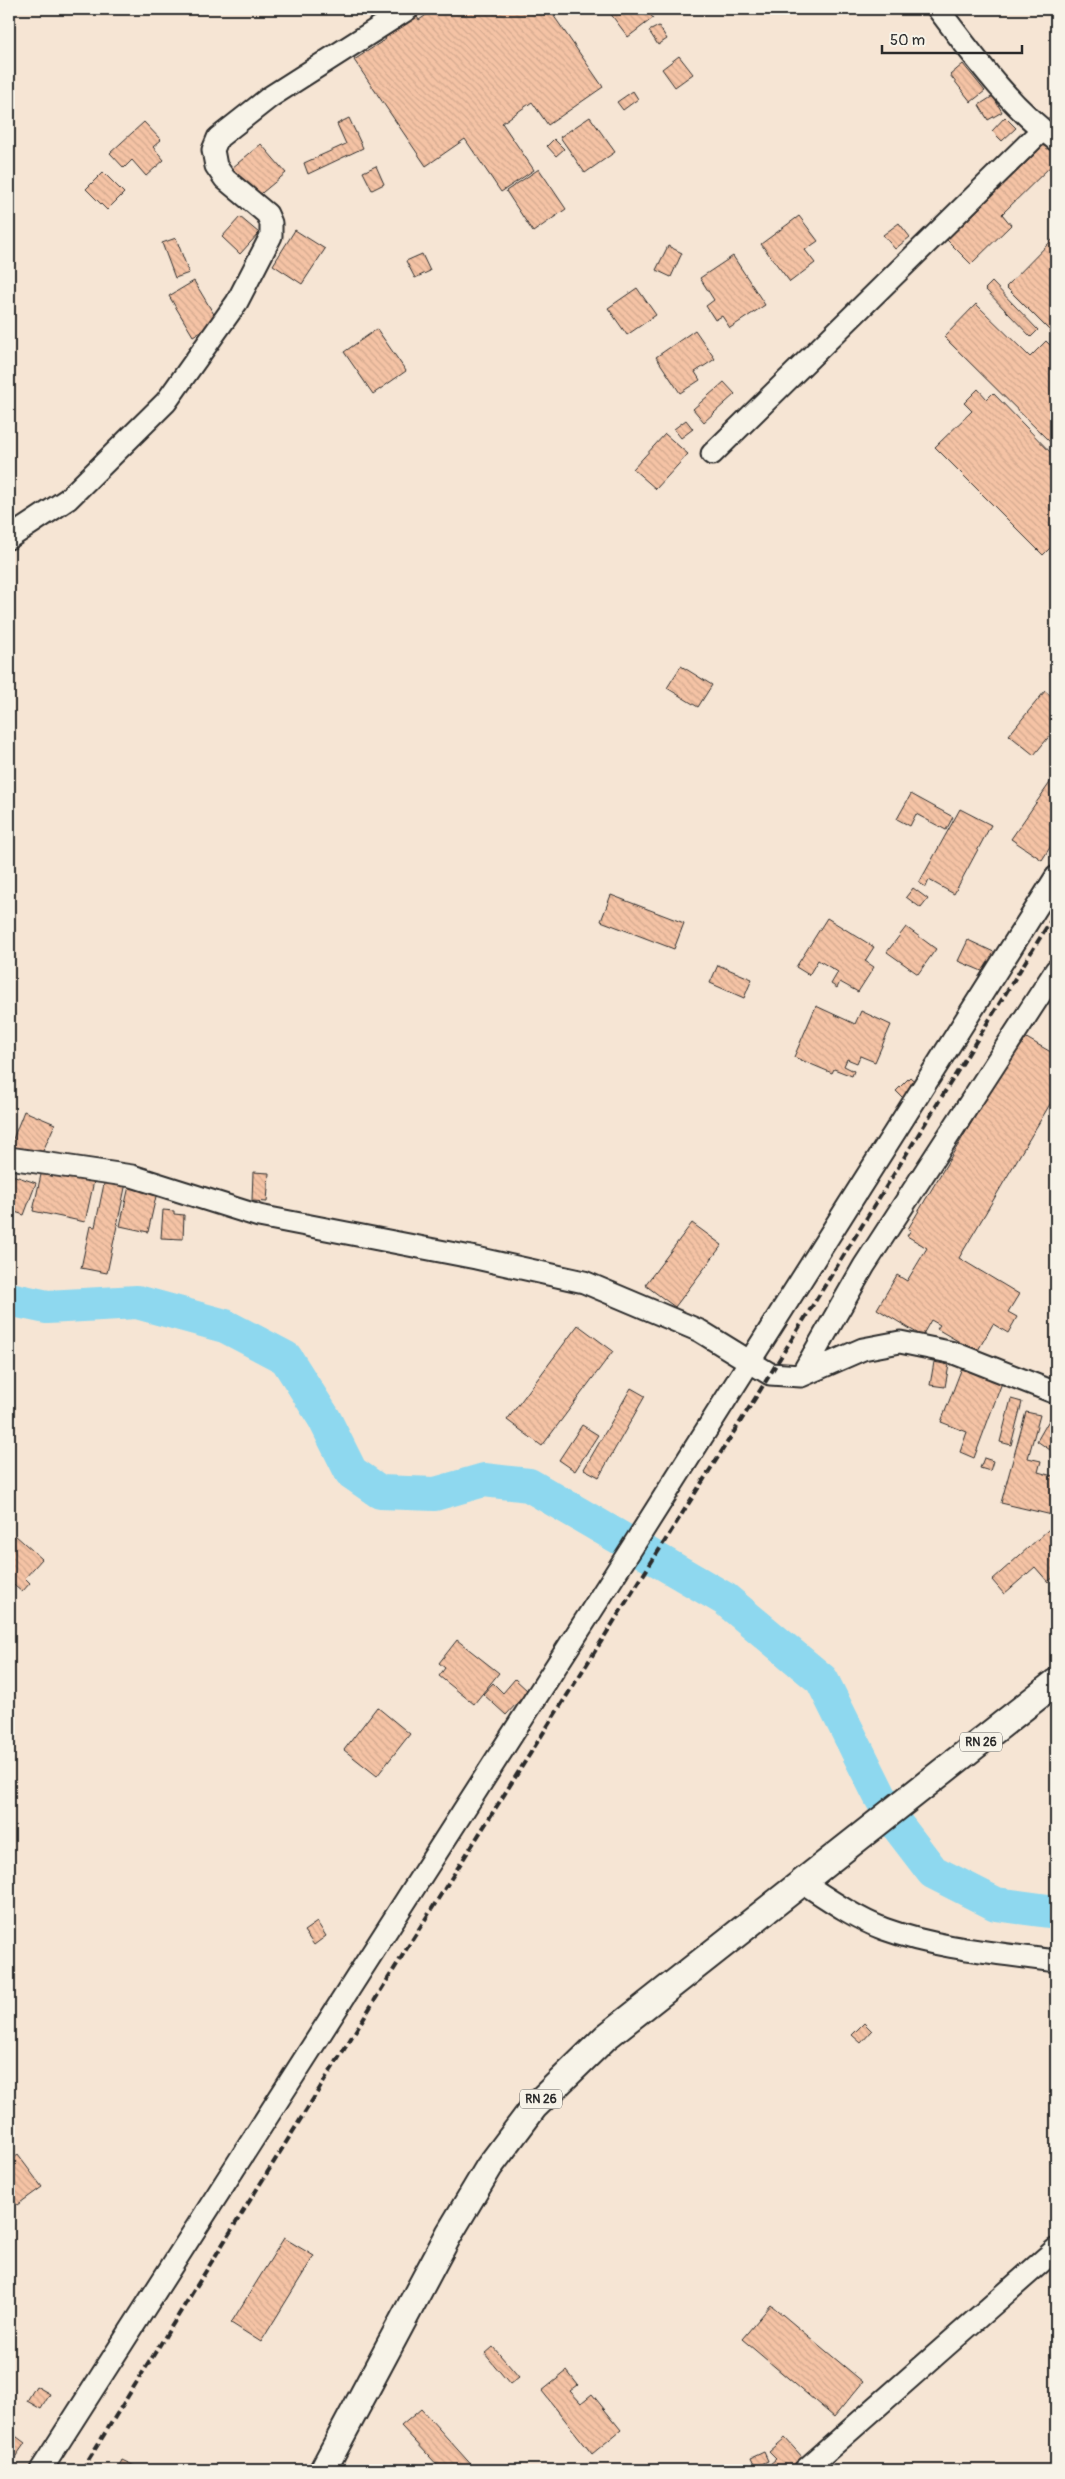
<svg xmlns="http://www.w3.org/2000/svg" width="1065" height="2479" viewBox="0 0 1065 2479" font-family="Pangolin,sans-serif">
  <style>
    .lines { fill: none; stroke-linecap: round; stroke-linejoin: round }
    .river { stroke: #8ed8ef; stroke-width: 34 }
    .building { fill: url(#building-back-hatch); stroke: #2b2b2b }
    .minor-casing { stroke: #2b2b2b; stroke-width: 25 }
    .major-casing { stroke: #2b2b2b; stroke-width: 30 }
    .minor { stroke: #f7f3e8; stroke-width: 21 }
    .major { stroke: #f7f3e8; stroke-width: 26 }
    .rail { stroke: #2b2b2b; stroke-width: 4; stroke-dasharray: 8 4; stroke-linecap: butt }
    .labels { text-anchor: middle; stroke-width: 5; stroke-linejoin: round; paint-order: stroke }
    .shield { fill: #f7f3e8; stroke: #686764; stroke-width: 1 }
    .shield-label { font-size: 12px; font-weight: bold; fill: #2b2b2b }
  </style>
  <defs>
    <pattern id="building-back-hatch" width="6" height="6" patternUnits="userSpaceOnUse" patternTransform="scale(1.25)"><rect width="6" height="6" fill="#f5c3a5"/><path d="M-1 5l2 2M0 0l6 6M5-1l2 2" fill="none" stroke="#d2a88e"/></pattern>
  </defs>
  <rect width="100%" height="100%" fill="#f6e5d4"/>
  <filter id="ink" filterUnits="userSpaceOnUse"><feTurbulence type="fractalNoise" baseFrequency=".02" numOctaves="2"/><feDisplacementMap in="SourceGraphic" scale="10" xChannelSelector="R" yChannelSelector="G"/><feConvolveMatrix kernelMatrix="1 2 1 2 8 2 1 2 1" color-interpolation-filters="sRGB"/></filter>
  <g filter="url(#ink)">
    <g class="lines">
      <!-- river -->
      <path class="river" d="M9,1299L47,1307L137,1302L225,1326L286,1358L324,1418L351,1472L380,1492L435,1494L484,1480L529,1485L725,1599L822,1680L880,1796L897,1825L933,1872L996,1904L1056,1912"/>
    </g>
    <!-- building -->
    <path class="building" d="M435,9H549L603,87L548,125L532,102L502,123L534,170L501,192L465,139L426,166L354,60L386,39L381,32L413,10L419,20Z
      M607,9H646L653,18L628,37Z
      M659,26L667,39L658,45L649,31Z
      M679,56L693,74L675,87L662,69Z
      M963,64L985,91L971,102L950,75Z
      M633,91L638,99L623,110L617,102Z
      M993,96L1002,112L988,120L979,105Z
      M590,117L615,152L585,173L560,137Z
      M1005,117L1016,128L1002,141L992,131Z
      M349,118L363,148L308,174L304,163L346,144L337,124Z
      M144,122L161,140L153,147L164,160L146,176L132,160L124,168L110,153Z
      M554,139L564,149L556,156L547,146Z
      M1047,142L1056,151V161L1002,214L1011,225L971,264L947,240Z
      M261,144L286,173L257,197L232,168Z
      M376,166L384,184L372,190L363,172Z
      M539,169L566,209L533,232L506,191Z
      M103,172L124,193L107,210L86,189Z
      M799,216L818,241L805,250L815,263L790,282L761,244Z
      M240,217L259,233L240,254L222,237Z
      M899,223L910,237L895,249L883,235Z
      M295,230L325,249L302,284L273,265Z
      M1056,236V337L1006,287Z
      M176,238L189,273L175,278L162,243Z
      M668,246L682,253L671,277L656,270Z
      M422,254L430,271L415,278L406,261Z
      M733,256L765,305L730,328L722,316L715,320L706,306L714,300L700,278Z
      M194,281L218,321L193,336L169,296Z
      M992,282L1038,330L1031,337L985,289Z
      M637,288L656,315L627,335L608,308Z
      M976,304L1030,357L1046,341L1056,351V448L944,337Z
      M377,329L406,371L373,394L344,352Z
      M695,330L715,359L695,372L700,380L680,393L656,357Z
      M724,382L735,394L704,422L693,409Z
      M978,389L987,399L993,393L1056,458V542L1043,555L935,447L972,411L964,403Z
      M686,420L693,429L681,438L674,429Z
      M665,434L688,454L656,489L633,469Z
      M681,666L712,685L698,707L667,688Z
      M1045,691L1056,700V728L1034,755L1009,735Z
      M1056,774V838L1042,860L1011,839Z
      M911,794L953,817L946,830L916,814L910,826L897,819Z
      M960,809L991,825L954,894L929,880L926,887L919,883Z
      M913,888L928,899L921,908L906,897Z
      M611,895L684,923L674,949L601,921Z
      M827,918L874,947L865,961L874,967L858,992L840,982L837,988L831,984L838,972L818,960L809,975L796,967Z
      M906,927L936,949L918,974L887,952Z
      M968,940L998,954L989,974L958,961Z
      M718,965L752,979L744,998L710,983Z
      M816,1006L855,1024L861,1011L891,1025L875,1062L860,1056L857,1063L847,1059L844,1066L854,1071L852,1076L834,1069L832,1073L794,1057Z
      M1023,1036L1056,1055V1094L959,1258L1019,1294L1008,1312L1017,1317L1008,1333L993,1324L977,1352L937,1329L940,1325L931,1320L922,1336L877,1309L897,1275L907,1281L927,1248L907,1236L911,1230L908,1229Z
      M910,1077L921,1087L907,1102L896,1091Z
      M24,1111L55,1124L38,1162L9,1149Z
      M42,1170L94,1181L85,1222L33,1211Z
      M253,1172L269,1173L267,1202L252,1201Z
      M9,1174L36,1183L24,1215L9,1210Z
      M105,1179L126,1183L107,1273L81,1268L90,1226L95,1227Z
      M129,1186L157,1192L148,1232L120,1226Z
      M163,1210L174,1211V1214L184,1215L183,1239L161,1238Z
      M692,1223L722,1245L675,1307L645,1285Z
      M578,1325L613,1351L542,1446L507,1420Z
      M934,1362L949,1365L945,1387L930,1385Z
      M963,1365L1003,1380L974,1458L960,1452L967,1432L941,1422Z
      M631,1388L645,1396L599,1477L584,1469Z
      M1011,1399L1022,1402L1011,1445L1000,1442Z
      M1056,1408V1454L1037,1441Z
      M1026,1412L1040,1415L1028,1458L1041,1461L1038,1472L1056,1477V1501L1052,1515L1001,1503Z
      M582,1425L598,1435L575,1471L559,1460Z
      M984,1458L993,1461L990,1471L980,1468Z
      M1056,1523V1575L1048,1582L1035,1567L1004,1594L992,1580Z
      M15,1535L42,1559L25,1578L30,1583L22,1592L9,1581V1542Z
      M457,1640L499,1673L474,1704L439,1676L445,1668L439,1663Z
      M515,1679L528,1691L506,1715L483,1694L493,1683L503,1693Z
      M377,1707L410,1734L377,1776L344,1750Z
      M317,1922L326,1936L314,1945L304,1931Z
      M864,2023L872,2031L861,2043L852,2035Z
      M18,2155L42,2187L17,2205L9,2194V2161Z
      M284,2238L314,2256L261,2342L231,2323Z
      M771,2305L863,2382L834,2417L742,2339Z
      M493,2347L519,2377L510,2384L485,2354Z
      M567,2371L578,2385L570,2391L581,2403L592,2394L621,2430L592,2454L542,2391Z
      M36,2386L50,2394L41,2409L27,2401Z
      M421,2409L476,2470H442L401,2426Z
      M9,2431L25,2443L9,2466Z
      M785,2438L804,2459L792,2470H763L776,2459L769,2452Z
      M764,2452L768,2461L755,2467L751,2458Z
      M122,2460L143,2470H117Z"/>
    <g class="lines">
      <defs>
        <path id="minor" d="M938,9C973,55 1009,106 1056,140
          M712,454L1042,130
          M9,538L68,499L166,402L237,302L271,236V223L267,214L225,179L216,166L213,150L218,138L270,97L408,9
          M9,1158L132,1176L259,1216L476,1258L584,1282L700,1331L770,1374L801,1376L863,1349L900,1342L954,1353L1056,1393
          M801,1376L864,1266L1056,970
          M802,1882C828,1899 855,1918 884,1929C939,1949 999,1953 1056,1961
          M41,2470L633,1546L1056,877
          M805,2470L1056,2249"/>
        <path id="major" d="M323,2470L449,2234L489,2167L534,2107L606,2037L1056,1682"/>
      </defs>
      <!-- minor casing -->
      <use href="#minor" class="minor-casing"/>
      <!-- major casing -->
      <use href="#major" class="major-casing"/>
      <!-- minor -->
      <use href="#minor" class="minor"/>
      <!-- major -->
      <use href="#major" class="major"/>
      <!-- rail -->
      <path class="rail" d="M82,2470L414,1937L756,1397L1056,912"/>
    </g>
  </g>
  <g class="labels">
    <!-- shield labels -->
    <g class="shield">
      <rect x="960" y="1732.5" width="42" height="19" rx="4"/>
      <rect x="520" y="2089.5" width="42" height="19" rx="4"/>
    </g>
    <g class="shield-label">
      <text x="981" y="1746">RN 26</text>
      <text x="541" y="2103">RN 26</text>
    </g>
  </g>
  <!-- margin -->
  <rect width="1065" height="2479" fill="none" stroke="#f7f3e8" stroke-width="30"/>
  <rect x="15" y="15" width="1035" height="2449" fill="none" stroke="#2b2b2b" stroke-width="2" filter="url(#ink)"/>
  <!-- scale -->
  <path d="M882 45v8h140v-8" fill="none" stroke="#2b2b2b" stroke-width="2.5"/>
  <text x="890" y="45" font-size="15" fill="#2b2b2b" stroke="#f7f3e8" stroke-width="4" paint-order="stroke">50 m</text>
</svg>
